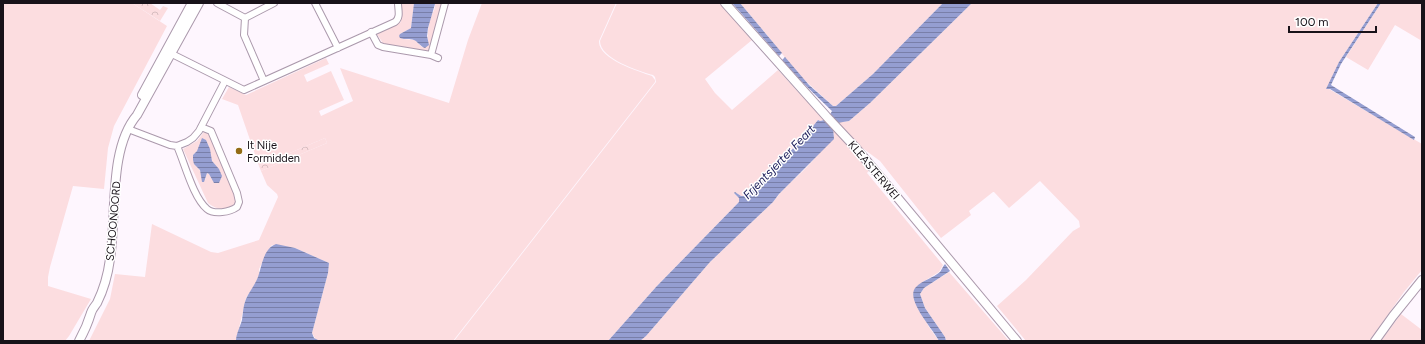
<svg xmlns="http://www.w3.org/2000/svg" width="1425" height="344" viewBox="0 0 1425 344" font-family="Figtree,sans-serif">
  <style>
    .green { fill: #fcdde0; fill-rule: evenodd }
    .forest { fill: url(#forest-crowns) }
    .water { fill: url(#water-rules) }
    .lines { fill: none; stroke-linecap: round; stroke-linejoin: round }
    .minor-casing { stroke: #ab99ac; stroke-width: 8 }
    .tertiary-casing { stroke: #ab99ac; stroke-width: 10 }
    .minor { stroke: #fff; stroke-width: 6 }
    .tertiary { stroke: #fff; stroke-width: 8 }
    .poi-dot { fill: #946c16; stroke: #fff; stroke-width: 1.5 }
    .labels { text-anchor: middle; stroke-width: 3; stroke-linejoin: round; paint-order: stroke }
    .poi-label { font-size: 11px; fill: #181219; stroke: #fff; text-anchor: start }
    .street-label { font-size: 11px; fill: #181219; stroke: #fff }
    .water-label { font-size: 12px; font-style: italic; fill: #20215d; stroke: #fff }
  </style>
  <defs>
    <pattern id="forest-crowns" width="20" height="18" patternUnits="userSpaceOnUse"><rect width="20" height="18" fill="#fcdde0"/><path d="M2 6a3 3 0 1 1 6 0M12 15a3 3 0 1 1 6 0" fill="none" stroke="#d7bdc0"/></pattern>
    <pattern id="water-rules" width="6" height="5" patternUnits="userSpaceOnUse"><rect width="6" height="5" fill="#959ed1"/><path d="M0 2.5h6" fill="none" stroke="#797fa9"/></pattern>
  </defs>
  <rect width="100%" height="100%" fill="#fef6fe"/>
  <!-- green -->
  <path class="green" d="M3,3H132L167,26L114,126L108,148L104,189L73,186L50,267L48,277V286L91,299L69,336L65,341H3Z
    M400,3H414L411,28L400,34L403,39L415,40L422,47L428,45C427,36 428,28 430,19C432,13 436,9 435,3H444L432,49L427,54L384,45L377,34L401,22Z
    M482,3H616L599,41C598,59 638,71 652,76L655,80V82L453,341H320L316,340L312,333L328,273L329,263L295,248L272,245L269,249L259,269V276L255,284L246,298L236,341H89L110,299L115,274L145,277L152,224L211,252L218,253L259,240L278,197L277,194L267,185L261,171L327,143L325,138L259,166L238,105L222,99L229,87L246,95L326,58L329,64L304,75L307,82L331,71L344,100L319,111L321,116L353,101L340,68L449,103L468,40Z
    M617,3H719L752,40L705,79L715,93L732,110L778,70L799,93L826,119L820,121L818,120L805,136L774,168L745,196H741L735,192L734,193L739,198V202L656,287L608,341H454L656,82L655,77L653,75C639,71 600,59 600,41Z
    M740,3H943L873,74L836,106H833L799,75L767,35Z
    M972,3H1378L1339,62L1329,89L1422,144V270L1404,292L1369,341H1026L997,306L1026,280L1073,231L1080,227L1079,221L1040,181L1009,208L994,192H993L969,211L971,215L941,238L880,161L857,144L836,123L849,121L870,103Z
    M1381,3H1422V41L1395,25L1368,70L1346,57Z
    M832,127L871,168L867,173L943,265L939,272L921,283L914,299L929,327L939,341H640L646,336L710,262L773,202C782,190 792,181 803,171C814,160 824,147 834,135Z
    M204,132H207L210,135L237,200C232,212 217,211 208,203L183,149L197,141ZM208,144L212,161L220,171L212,179L209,174L207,173L205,180C200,171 196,164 193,155L197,151Z
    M949,272L1009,341H946L945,337L925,308L920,294L924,288Z
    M1401,314L1422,330V341H1381Z"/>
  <!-- forest -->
  <path class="forest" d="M132,3H150L160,10L163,6L168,8L160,21Z
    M325,138L327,143L261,171L259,166Z"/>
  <!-- water -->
  <path class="water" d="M414,3H435V4L428,28L427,36L429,45L425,48C420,46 418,42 414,40C410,38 405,40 400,38L399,36L400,34L411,28Z
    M732,3H740L782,53L779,56Z
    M943,3H972L870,103L849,121L837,123L833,127L834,139L779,194L773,202L710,262L646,336L640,341H608L656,287L739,202V198L734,193L735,192L741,196H745L774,168L805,136L818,120L820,121C827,120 829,117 832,111L804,84L782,60L785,57L809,85L833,106H836L873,74Z
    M1378,3H1381L1341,64L1331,85L1415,137L1414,140L1330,89H1326L1339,62Z
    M202,138L206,140L210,149L212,161L219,169L222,176L219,183H214L209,174L207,173L204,182H202L200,170L194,164L193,160V155L197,151Z
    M276,244L295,248L329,263L328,273L312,333L314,338L320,341H236C236,334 240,327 242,320C243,313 243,306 246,299C249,292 255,285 258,277C262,266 263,249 276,244Z
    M945,264L950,271L924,288L920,294L925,308L945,337L946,341H939C934,330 904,299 916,287C923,280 933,278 940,272C942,269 943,266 945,264Z"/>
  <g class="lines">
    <defs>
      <path id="minor" d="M217,3L245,18L274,3
        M315,3L338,48
        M245,18L244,35L264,81
        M371,32L378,45L383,47L431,55L445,3
        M172,54L244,90L395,22C401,17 398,10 398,3
        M431,55L438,58
        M128,129L170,145L177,146L187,142L193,138L199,131L225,81
        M177,146C185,164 193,197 207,209C214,215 230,212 237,207L239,202L237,193L211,131L201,127"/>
      <path id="tertiary" d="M725,3L827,117L856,148L1017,341
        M142,95L192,3
        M79,341C84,332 88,323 91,313C92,309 95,306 97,303C104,289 108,274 110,259C117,216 108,149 137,115L199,3
        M1375,341L1393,316L1422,280"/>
    </defs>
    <!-- minor casing -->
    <use href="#minor" class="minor-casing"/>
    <!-- tertiary casing -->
    <use href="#tertiary" class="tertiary-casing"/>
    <!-- minor -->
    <use href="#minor" class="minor"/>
    <!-- tertiary -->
    <use href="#tertiary" class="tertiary"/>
  </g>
  <!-- markers -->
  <circle class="poi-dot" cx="239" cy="151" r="4"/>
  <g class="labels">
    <!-- poi labels -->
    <g class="poi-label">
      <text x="247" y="149">It Nije<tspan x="247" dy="13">Formidden</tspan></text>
    </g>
    <!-- street labels -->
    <g class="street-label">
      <text transform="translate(874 170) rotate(50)" y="4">KLEASTERWEI</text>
      <text transform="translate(113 221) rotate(-85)" y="4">SCHOONOORD</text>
    </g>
    <!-- water labels -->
    <g class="water-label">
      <text transform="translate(779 162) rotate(-46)" y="4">Frjentsjerter Feart</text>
    </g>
  </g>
  <!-- border -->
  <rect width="1425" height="344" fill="none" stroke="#181219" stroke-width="8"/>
  <!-- scale -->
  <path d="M1289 26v6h87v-6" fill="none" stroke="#181219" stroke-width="2"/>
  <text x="1295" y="26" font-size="12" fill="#181219" stroke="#ffffff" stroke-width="3" paint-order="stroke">100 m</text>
</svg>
